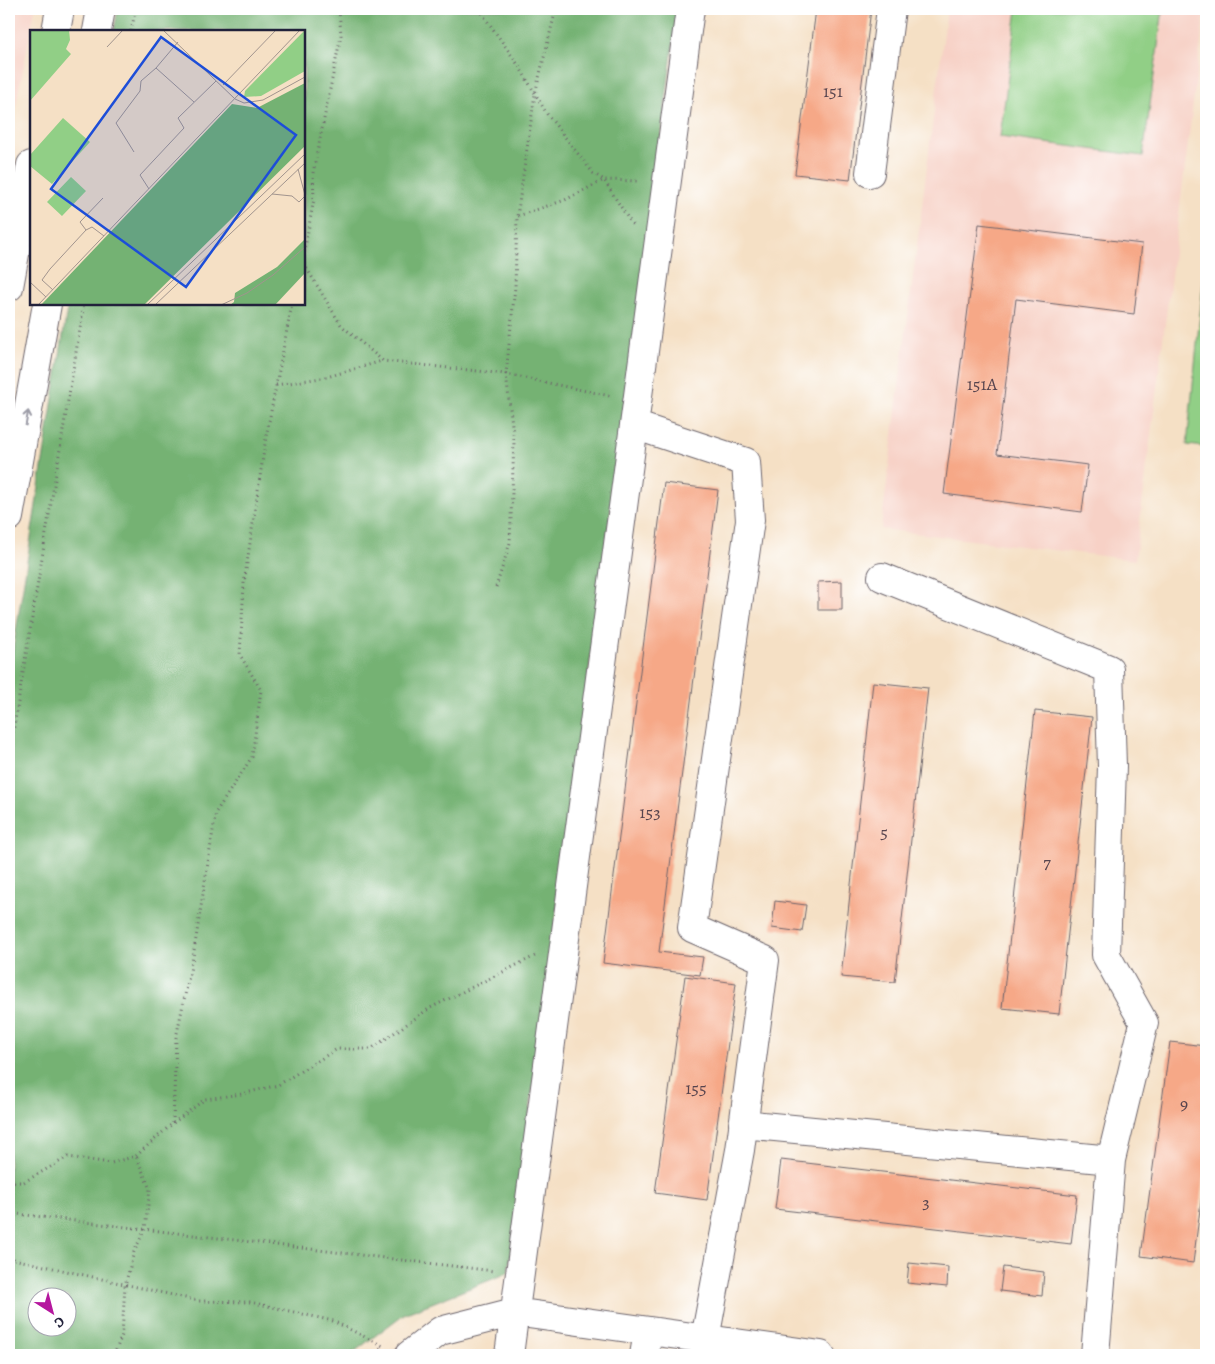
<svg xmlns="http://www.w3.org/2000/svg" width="1215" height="1364" viewBox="0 0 1215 1364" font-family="Alegreya,serif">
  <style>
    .built { fill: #f7d1c6 }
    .green { fill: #91cf86; stroke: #5a7860 }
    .forest { fill: #74b273; stroke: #4b6a57; fill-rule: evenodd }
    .building { fill: #f6a887 }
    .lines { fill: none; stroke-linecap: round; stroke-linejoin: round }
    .minor-casing { stroke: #6c646b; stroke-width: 30 }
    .major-casing { stroke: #6c646b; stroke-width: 30 }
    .path { stroke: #6c646b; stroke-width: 3; stroke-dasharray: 1 4; stroke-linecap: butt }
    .minor { stroke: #fff; stroke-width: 28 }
    .major { stroke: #fff; stroke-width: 28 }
    .oneway { stroke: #9c9ca7 }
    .labels { text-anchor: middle; stroke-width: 4.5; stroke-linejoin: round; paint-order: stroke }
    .number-label { font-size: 18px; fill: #57444e }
    .inset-road { fill: none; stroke: #a1948e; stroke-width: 1 }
    .view { fill: #1d4ed8; fill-opacity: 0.15; stroke: #1d4ed8; stroke-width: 2.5 }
    .inset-edge { fill: none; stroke: #22223b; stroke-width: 2.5 }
  </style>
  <rect width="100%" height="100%" fill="#fff"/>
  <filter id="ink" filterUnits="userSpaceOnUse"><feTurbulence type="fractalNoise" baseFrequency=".02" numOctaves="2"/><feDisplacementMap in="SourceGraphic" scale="10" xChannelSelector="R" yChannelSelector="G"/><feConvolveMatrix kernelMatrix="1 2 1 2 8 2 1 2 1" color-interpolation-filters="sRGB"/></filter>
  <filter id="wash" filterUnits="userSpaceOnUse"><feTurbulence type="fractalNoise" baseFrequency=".0096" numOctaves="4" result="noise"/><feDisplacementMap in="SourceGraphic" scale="20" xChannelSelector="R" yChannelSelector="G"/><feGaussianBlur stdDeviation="1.12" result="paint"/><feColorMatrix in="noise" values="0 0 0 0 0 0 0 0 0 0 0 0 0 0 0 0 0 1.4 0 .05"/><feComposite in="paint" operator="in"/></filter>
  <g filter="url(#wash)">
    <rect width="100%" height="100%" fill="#f5e0c5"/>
    <!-- built -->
    <path class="built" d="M9,9H35L9,140Z
      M947,9H1205L1135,560L881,529Z"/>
    <!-- green -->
    <path class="green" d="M1017,9H1163L1143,156L1000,137Z
      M1206,253V447L1187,445Z"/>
    <!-- forest -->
    <path class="forest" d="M118,9H678L508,1273L404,1314L350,1355H9V675L68,304H304V31H114ZM38,1296H68V1326H38Z"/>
    <g id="blocks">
      <!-- building -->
      <path class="building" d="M816,9H871L850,180L795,174Z
        M979,224L1142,244L1134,314L1016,299L997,454L1088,465L1082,512L944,494Z
        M664,483L718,490L659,952L703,957L700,975L603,963Z
        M842,581V610H818V582Z
        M873,682L928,688L895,982L841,977Z
        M1035,711L1092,717L1059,1014L1002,1008Z
        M775,901L806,905L802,932L772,928Z
        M685,976L736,983L707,1200L655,1193Z
        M1170,1042L1206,1046V1163L1193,1263L1141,1256Z
        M781,1160L1077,1195L1071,1244L775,1209Z
        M909,1263L948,1267L947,1287L907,1283Z
        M1003,1267L1044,1272L1042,1296L1000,1291Z"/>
    </g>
  </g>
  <g filter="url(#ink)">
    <use href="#blocks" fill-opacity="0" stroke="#6c646b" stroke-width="1"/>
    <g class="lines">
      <defs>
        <path id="minor" d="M870,173L891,9
          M634,425L746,462L750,520L692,928L765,960L740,1150L705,1339
          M882,577L1109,669L1112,766L1106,955L1144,1023L1111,1160
          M743,1124L1111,1160L1095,1355
          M409,1355L440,1331L514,1312L821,1355
          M509,1355L690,9
          M644,1355L646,1344"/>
        <path id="major" d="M56,31L60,9
          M97,31L101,9
          M9,287L31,165
          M9,517L47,304"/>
      </defs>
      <!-- minor casing -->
      <use href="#minor" class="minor-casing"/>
      <!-- major casing -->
      <use href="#major" class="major-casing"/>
      <!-- path -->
      <path class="path" d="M479,9L519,66L547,114L593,173L604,180L633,226
        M131,31L136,9
        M518,216L565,200L604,180L639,181
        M304,252L314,199L313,173L341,35L339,9
        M304,264L341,325L383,361L506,374L610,396
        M276,385L327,377L382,361
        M496,587L510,543L514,442L506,374L515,287L517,217L535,94L556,9
        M9,757L84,304
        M173,1123L176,1038L193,957L216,812L252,757L261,690L240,655L244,583L266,437L292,304
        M9,1182H24L68,1157L111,1163L136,1156L173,1123L205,1099L242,1094L278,1085L337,1049H371L430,1008L535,956
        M9,1213L494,1271
        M9,1258L199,1301L250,1302L333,1321L383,1346
        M114,1355L122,1335L125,1285L134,1252L145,1229L150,1189L136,1156
        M372,1355L383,1346"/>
      <!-- minor -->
      <use href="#minor" class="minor"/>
      <!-- major -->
      <use href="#major" class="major"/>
    </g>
    <!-- one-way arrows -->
    <defs><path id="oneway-shaft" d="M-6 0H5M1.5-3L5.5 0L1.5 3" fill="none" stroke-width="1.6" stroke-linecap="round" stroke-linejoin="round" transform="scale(1.25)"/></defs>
    <use class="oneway" href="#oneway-shaft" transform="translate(27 418) rotate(-80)"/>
  </g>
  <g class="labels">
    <!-- number labels -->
    <g class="number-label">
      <text x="833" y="97">151</text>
      <text x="982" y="390">151А</text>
      <text x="650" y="818">153</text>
      <text x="884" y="838">5</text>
      <text x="1047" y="868">7</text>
      <text x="696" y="1094">155</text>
      <text x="1184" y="1110">9</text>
      <text x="926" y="1208">3</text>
    </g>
  </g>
  <!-- overview -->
  <g transform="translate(30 30)">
    <rect width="275" height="275" fill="#f5e0c5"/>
    <path d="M0,0H39L40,10L36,19L41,24L0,71ZM275,0V41L231,66L214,67L215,61ZM33,88L60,112L22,154L0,136V125ZM41,147L56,161L32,186L17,172Z" fill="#91cf86"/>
    <path d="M275,53V116L114,275H11L202,74L227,78ZM275,209V243L245,275H200L204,272L205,263L247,237Z" fill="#74b273"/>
    <path class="inset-road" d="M133,0L205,69L214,73L233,70L275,47M148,12L126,38L164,72M77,17L93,0M193,55L246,0M104,122L86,93L110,61L111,51L126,38M268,139L275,165M119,159L110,145L154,98L148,88L186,51M242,164L262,166L269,172L275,166M56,200L50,192L73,168M0,252L16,267M23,260L12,250L20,239L56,200L62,197L74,206M8,275L270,0M117,275L275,124M125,275L275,133M191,275L217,263L243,245L275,217"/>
    <path class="view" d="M131,7L266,105L156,257L21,159Z"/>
    <rect width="275" height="275" class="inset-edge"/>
  </g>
  <!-- margin -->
  <rect width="1215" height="1364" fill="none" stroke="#fff" stroke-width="30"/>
  <!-- north arrow -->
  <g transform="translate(52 1312) rotate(144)"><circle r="24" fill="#ffffff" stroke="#a7a7b1"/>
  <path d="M0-4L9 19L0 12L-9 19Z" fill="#b5179e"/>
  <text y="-8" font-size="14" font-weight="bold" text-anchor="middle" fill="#22223b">С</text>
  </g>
</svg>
